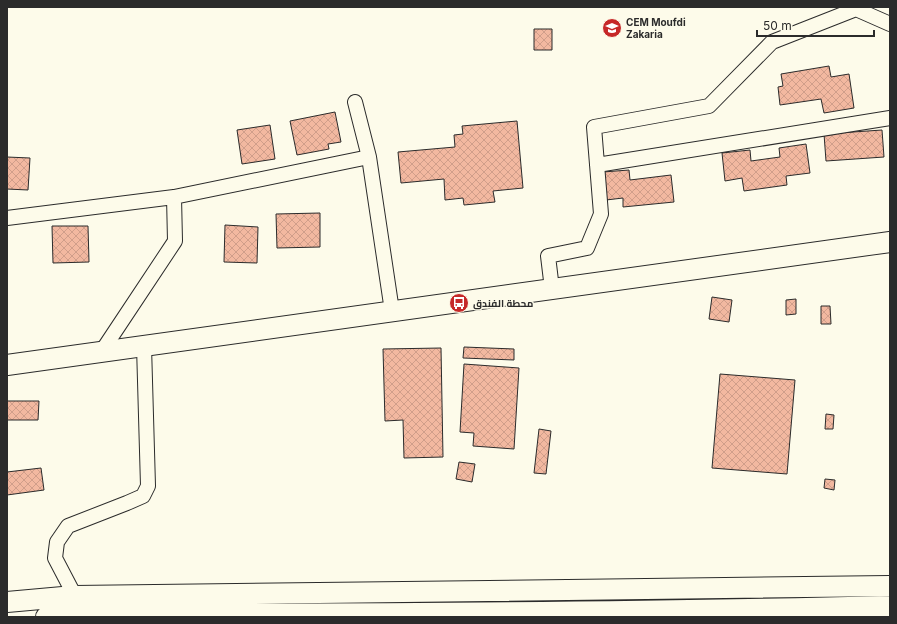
<svg xmlns="http://www.w3.org/2000/svg" width="897" height="624" viewBox="0 0 897 624" font-family="Inter,Cairo,sans-serif">
  <style>
    .building { fill: url(#building-cross-hatch); stroke: #2b2b2b }
    .lines { fill: none; stroke-linecap: round; stroke-linejoin: round }
    .street-casing { stroke: #2b2b2b; stroke-width: 16 }
    .secondary-casing { stroke: #2b2b2b; stroke-width: 22 }
    .street { stroke: #fdfbea; stroke-width: 14 }
    .secondary { stroke: #fdfbea; stroke-width: 20 }
    .labels { text-anchor: middle; stroke-width: 3; stroke-linejoin: round; paint-order: stroke }
    .poi-label { font-size: 10px; font-weight: bold; fill: #2b2b2b; stroke: #fdfbea; text-anchor: start }
  </style>
  <defs>
    <pattern id="building-cross-hatch" width="8" height="8" patternUnits="userSpaceOnUse"><rect width="8" height="8" fill="#f2b8a0"/><path d="M0 0l8 8M0 8l8-8" fill="none" stroke="#d09e8a"/></pattern>
  </defs>
  <rect width="100%" height="100%" fill="#fdfbea"/>
  <!-- building -->
  <path class="building" d="M534,29H552V50H534Z
    M829,66L831,77L849,74L854,108L824,113L821,99L780,105L778,87L783,86L781,74Z
    M335,112L341,142L328,144L329,149L297,155L290,121Z
    M517,121L523,188L493,191L495,202L464,205L463,198L445,200L444,179L401,183L398,152L455,147L454,135L463,134L462,126Z
    M270,125L275,159L242,164L237,130Z
    M882,130L884,157L826,161L824,134Z
    M806,144L810,173L786,176L787,185L744,191L742,178L725,181L722,153L750,150L751,161L780,157L779,148Z
    M7,157L30,158L28,190L7,189Z
    M629,170L630,180L671,175L674,202L623,207V198L606,200L603,172Z
    M320,213V247L277,248L276,214Z
    M225,225L258,227L257,263L224,262Z
    M52,226H88L89,262L53,263Z
    M712,297L732,300L729,322L709,319Z
    M796,299V314L786,315V300Z
    M821,306H830L831,324H821Z
    M464,347L514,349V360L463,358Z
    M441,348L443,457L404,458L403,420L385,421L383,349Z
    M464,364L519,368L514,449L473,446L474,433L460,432Z
    M720,374L795,380L787,474L712,468Z
    M7,401H39L38,420H7Z
    M826,414L834,415L833,429H825Z
    M539,429L551,431L546,474L534,473Z
    M459,462L475,464L472,482L456,479Z
    M41,468L44,490L7,495V472Z
    M825,479L835,480L834,490L824,488Z"/>
  <g class="lines">
    <defs>
      <path id="street" d="M355,102L369,157L392,311
        M597,165L890,118
        M7,218L174,197L369,157
        M552,289L548,256L587,248L601,214L594,127L709,106L772,42L856,9L890,24
        M102,351L175,241L174,197
        M78,602L55,558L57,542L68,526L127,503L143,496L148,486L144,346"/>
      <path id="secondary" d="M7,365L890,242
        M7,602L74,596L890,586
        M46,617L84,614C353,614 621,613 890,606"/>
    </defs>
    <!-- street casing -->
    <use href="#street" class="street-casing"/>
    <!-- secondary casing -->
    <use href="#secondary" class="secondary-casing"/>
    <!-- street -->
    <use href="#street" class="street"/>
    <!-- secondary -->
    <use href="#secondary" class="secondary"/>
  </g>
  <!-- icons -->
  <defs>
    <symbol id="school-disc" viewBox="-11 -11 22 22"><circle r="9.5" fill="#c62828" stroke="#fdfbea"/><path d="M0-5L7-2L0 1L-7-2ZM-4 1L0 2.5L4 1V4Q0 6-4 4Z" fill="#fff"/></symbol>
    <symbol id="bus-disc" viewBox="-11 -11 22 22"><circle r="9.5" fill="#c62828" stroke="#fdfbea"/><path d="M-5-6H5V4H4V6H2V4H-2V6H-4V4H-5ZM-3.5-4V0h7V-4ZM-3.5 1.2v1.5H-2V1.2ZM2 1.2v1.5H3.5V1.2Z" fill="#fff"/></symbol>
  </defs>
  <g fill-rule="evenodd">
    <use href="#school-disc" x="601" y="17" width="22" height="22"/>
    <use href="#bus-disc" x="448" y="292" width="22" height="22"/>
  </g>
  <g class="labels">
    <!-- poi labels -->
    <g class="poi-label">
      <text x="626" y="26">CEM Moufdi<tspan x="626" dy="12">Zakaria</tspan></text>
      <text x="473" y="307">محطة الفندق</text>
    </g>
  </g>
  <!-- border -->
  <rect width="897" height="624" fill="none" stroke="#2b2b2b" stroke-width="16"/>
  <!-- scale -->
  <path d="M757 30v6h117v-6" fill="none" stroke="#2b2b2b" stroke-width="2"/>
  <text x="763" y="30" font-size="12" fill="#2b2b2b" stroke="#fdfbea" stroke-width="3" paint-order="stroke">50 m</text>
</svg>
